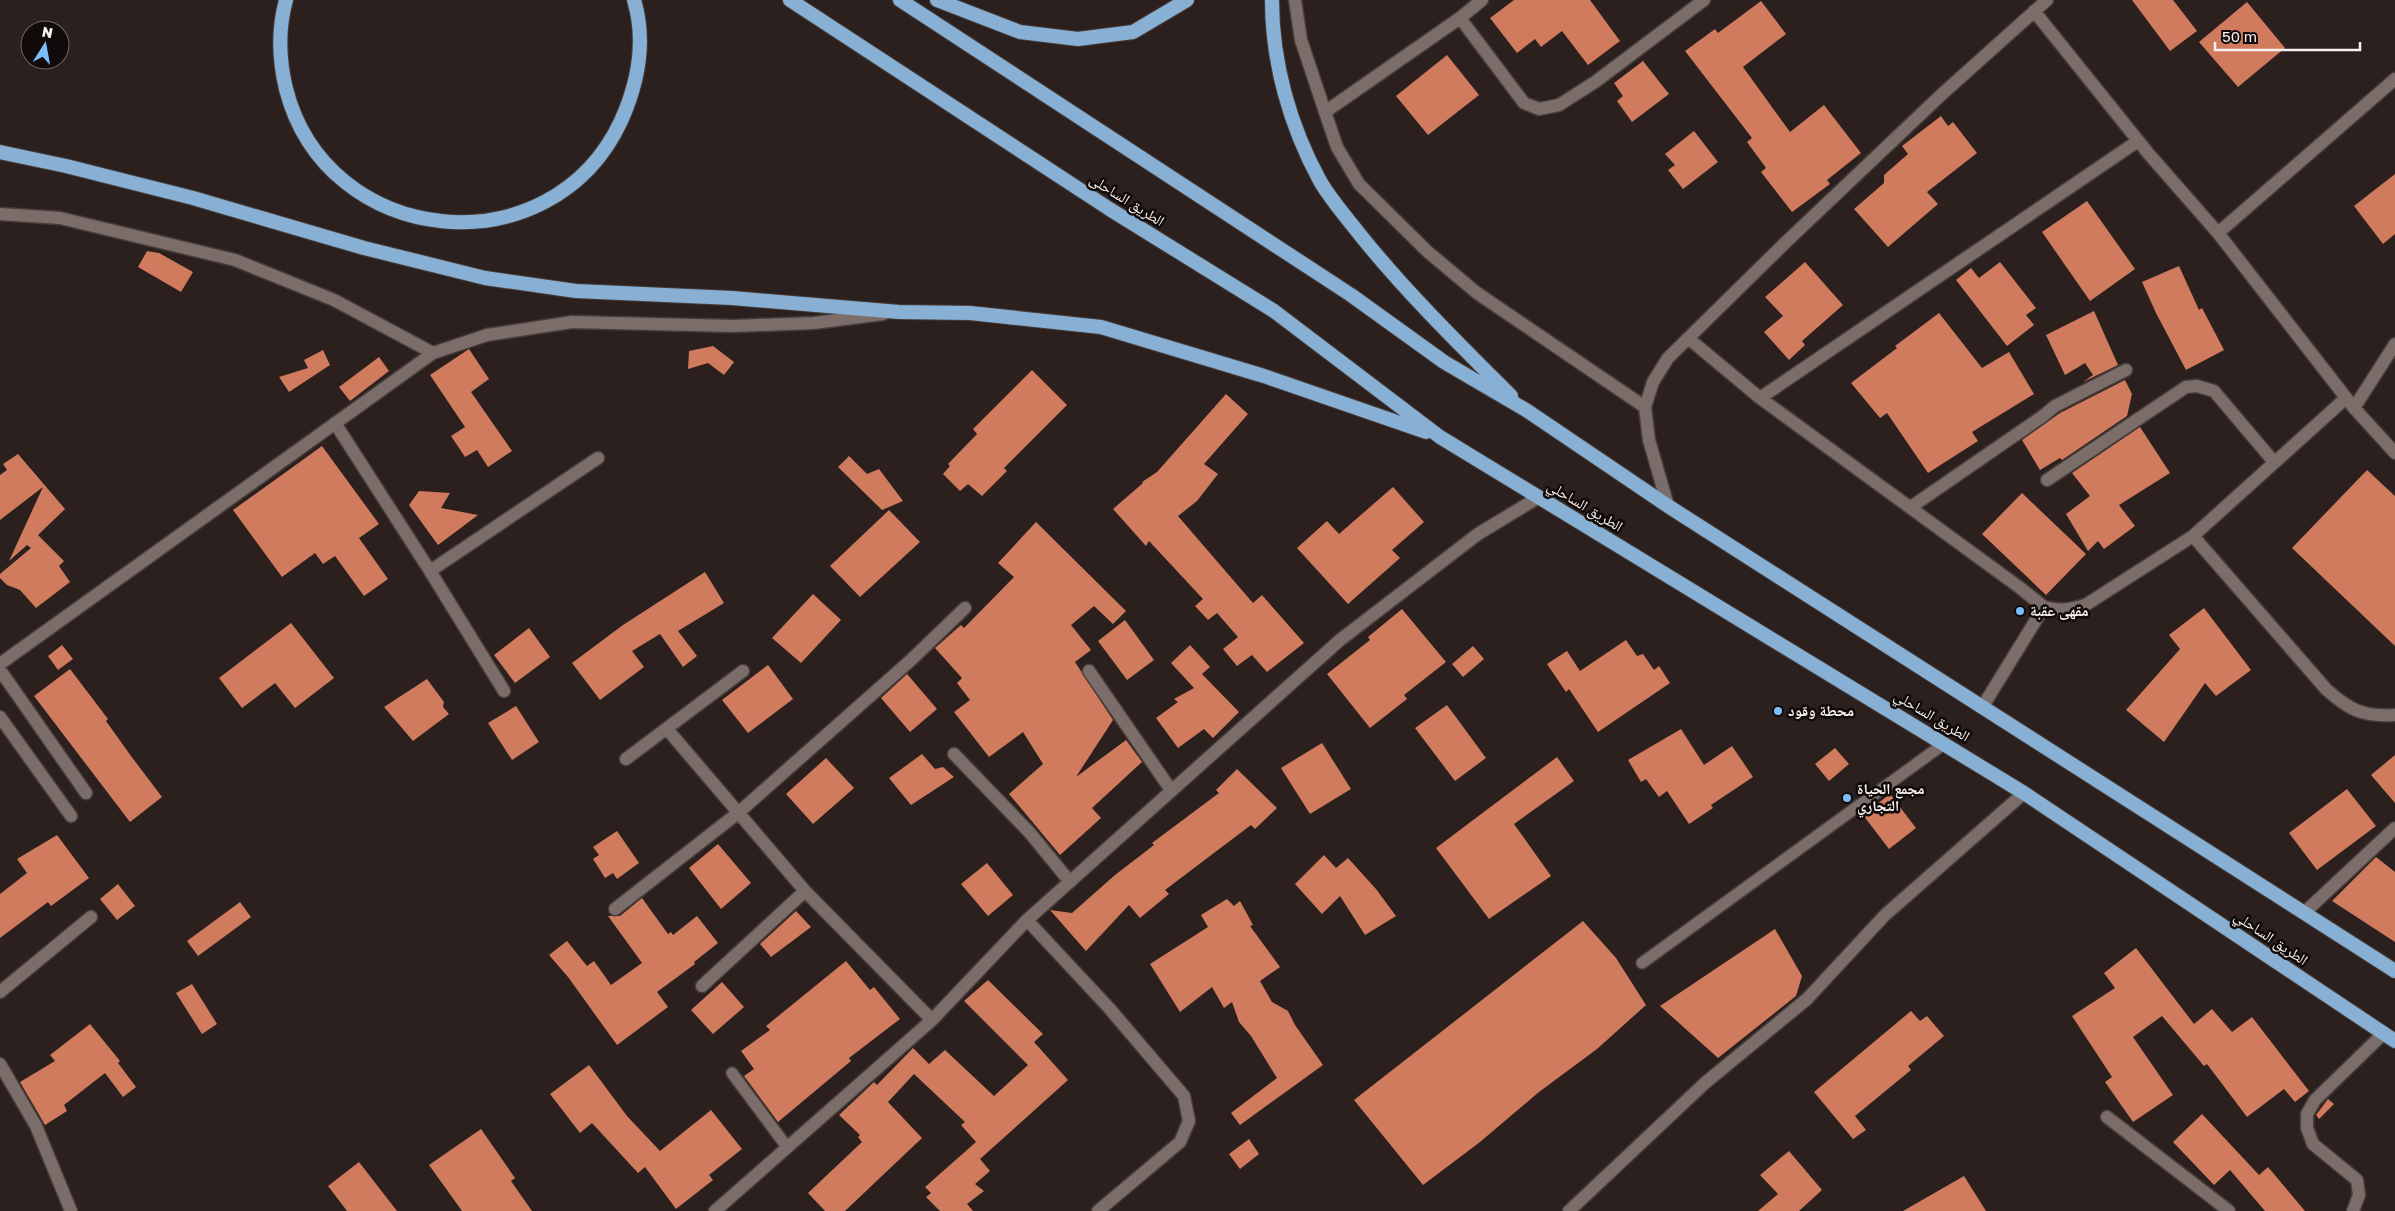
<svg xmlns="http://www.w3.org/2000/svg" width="2395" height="1211" viewBox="0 0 2395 1211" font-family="'Golos Text','Noto Naskh Arabic',sans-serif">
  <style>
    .building { fill: #d07b5d }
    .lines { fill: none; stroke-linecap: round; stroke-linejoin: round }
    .service-casing { stroke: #463d3a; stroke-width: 14 }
    .minor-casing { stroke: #463d3a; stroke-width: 15 }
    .trunk-casing { stroke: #463d3a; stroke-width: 16 }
    .service { stroke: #7b6e6a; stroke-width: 11 }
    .minor { stroke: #7b6e6a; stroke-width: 12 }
    .trunk { stroke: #88b0d4; stroke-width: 14 }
    .poi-dot { fill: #7cbef9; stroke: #100b0a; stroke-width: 2 }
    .labels { text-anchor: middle; stroke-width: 5; stroke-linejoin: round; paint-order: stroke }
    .street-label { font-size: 15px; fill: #f9f2ef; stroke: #100b0a }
    .poi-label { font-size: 15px; font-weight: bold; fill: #f9f2ef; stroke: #100b0a; text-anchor: start }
  </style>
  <rect width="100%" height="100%" fill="#2b201d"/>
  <!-- building -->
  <path class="building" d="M1514,0H1590L1620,41L1588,65L1562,31L1541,47L1535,39L1517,53L1490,18Z
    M2132,0H2173L2197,31L2170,51Z
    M1761,1L1786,34L1743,67L1790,132L1824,105L1861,153L1827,180L1830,184L1792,212L1761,172L1766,168L1747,142L1752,138L1685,51L1715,29L1718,33Z
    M2247,2L2285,48L2238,87L2199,42Z
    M1447,55L1479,95L1428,135L1396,96Z
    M1643,61L1669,94L1632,122L1617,101L1623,96L1614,83Z
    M1941,116L1948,126L1953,122L1977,153L1927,192L1938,204L1888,247L1854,209L1884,183V175L1908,154L1902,146Z
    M1694,131L1718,162L1683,189L1668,170L1675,165L1665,154Z
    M2395,174V234L2383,244L2354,206Z
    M2087,201L2135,269L2090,301L2042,232Z
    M147,251L159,253L193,272L181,292L138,267Z
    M1805,262L1843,305L1802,341L1805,345L1789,360L1764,332L1783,316L1765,297Z
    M2000,262L2036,308L2026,315L2034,325L2007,346L1956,280L1971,268L1979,278Z
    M2179,266L2199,310L2202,308L2224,350L2186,370L2156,313L2142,282Z
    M2094,311L2118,365L2083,382L2093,375L2085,363L2065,375L2046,335Z
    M1939,313L1982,368L2009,352L2034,394L1972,432L1978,441L1928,473L1887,413L1880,418L1851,383L1897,348L1895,346Z
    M713,346L734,362L724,375L708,363L688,369L689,351Z
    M469,349L489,379L471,392L512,451L488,467L477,450L465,457L451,436L465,427L430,375Z
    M323,350L330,365L289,392L279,377L308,368L304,360Z
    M379,357L389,371L350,401L339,387Z
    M1032,370L1067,405L1004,468L1007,471L982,496L968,484L960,491L943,474L950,466L948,464L977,434L973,429Z
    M2125,380L2132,394L2127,416L2062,460L2060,458L2040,470L2022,440L2060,413Z
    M1226,394L1248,414L1204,464L1218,474L1197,501L1178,516L1253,603L1262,595L1304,643L1267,672L1252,655L1237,666L1223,649L1238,637L1217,613L1208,620L1195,606L1203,599L1149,541L1146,546L1113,509L1143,483L1142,482L1157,472Z
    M2140,427L2170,473L2119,505L2135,526L2104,549L2098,541L2088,551L2066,514L2090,496L2072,473Z
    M322,446L379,524L359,538L388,579L364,596L335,556L323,564L315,553L282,577L233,510Z
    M18,454L65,509L38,535L64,561L59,566L70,582L36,608L20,590L7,585L0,578V574L31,548L27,545L9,561L43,487L0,520V475L7,470L3,464Z
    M849,456L867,474L879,469L903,501L882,510L838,467Z
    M2367,470L2395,496V646L2292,548Z
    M1393,487L1424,522L1392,550L1400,558L1348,604L1297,548L1327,521L1339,534Z
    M419,491L450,493L441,508L478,515L438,545L409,505Z
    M2022,493L2086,554L2046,595L1982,534Z
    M889,510L920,542L860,597L830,566Z
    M1036,522L1126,611L1113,624L1094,606L1071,625L1091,650L1075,662L1113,720L1076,777L1126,740L1142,762L1092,808L1101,818L1060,855L1009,794L1043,764L1023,732L989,757L954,712L970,700L957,683L962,678L935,648L961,625L964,628L1014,577L998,563Z
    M705,572L724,603L678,631L697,656L683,667L660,634L632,651L644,667L600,700L572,663L623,625Z
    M813,594L841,620L801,663L772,638Z
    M2204,608L2251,670L2216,696L2205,683L2164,742L2126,710L2180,649L2169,635Z
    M1402,609L1446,662L1404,695L1407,699L1370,728L1327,674L1370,640L1368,637Z
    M1125,620L1154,660L1127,680L1098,641Z
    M291,623L334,678L295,708L275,683L242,708L219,678Z
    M529,628L550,657L515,683L494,655Z
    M1626,640L1637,656L1643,654L1654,670L1659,666L1670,683L1598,732L1569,689L1566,692L1547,664L1567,651L1580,671Z
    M62,645L73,659L58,670L48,656Z
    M1190,645L1210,667L1202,674L1239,712L1213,738L1204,729L1178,748L1156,718L1178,702L1174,699L1194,688L1171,663Z
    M1473,646L1484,659L1463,677L1452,664Z
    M768,665L793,699L748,733L722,700Z
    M70,669L108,719L106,721L131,756L162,797L130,822L34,696Z
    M907,674L937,709L910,732L881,698Z
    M427,679L444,702L443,707L449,714L413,741L384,707Z
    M1447,705L1486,758L1455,781L1415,728Z
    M516,706L539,742L512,760L488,723Z
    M1681,729L1704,765L1732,746L1753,777L1711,805L1713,808L1689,824L1667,791L1659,797L1646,779L1641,782L1628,760Z
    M1322,743L1351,789L1310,814L1281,768Z
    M1835,748L1849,764L1829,781L1815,764Z
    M922,754L935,769L943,767L954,777L911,805L889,778Z
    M2395,755V803L2371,775Z
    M1557,757L1574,781L1514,824L1551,876L1489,919L1436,848Z
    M826,758L854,788L813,824L786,794Z
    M1237,769L1277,808L1255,829L1251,825L1165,890L1169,894L1140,918L1129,905L1086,951L1050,910L1072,913L1115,875L1154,845L1152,843L1219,793L1216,790Z
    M2347,789L2376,826L2317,870L2289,833Z
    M1890,794L1916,828L1889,849L1863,815Z
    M617,831L639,863L617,879L613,873L605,878L593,859L599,855L593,847Z
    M57,835L89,878L51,906L48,902L0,938V894L27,873L17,859Z
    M718,844L751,883L721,909L689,868Z
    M1324,855L1336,868L1348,858L1376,889L1396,916L1365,935L1340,896L1322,914L1295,884Z
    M2376,857L2395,872V942L2332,901Z
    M987,863L1013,895L988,916L961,884Z
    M118,884L135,906L117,920L100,899Z
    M642,898L668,934L671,932L673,935L697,916L718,943L694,962L695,964L657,992L668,1007L617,1045L568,977L549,955L567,941L587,966L594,961L611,985L642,963L608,916H620Z
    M1227,899L1234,906L1240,901L1253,925L1250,926L1280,967L1260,981L1272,1002L1288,1011L1295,1025L1323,1065L1240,1125L1231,1113L1277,1078L1251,1036L1239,1022L1232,1002L1224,1008L1212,987L1180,1012L1150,964L1208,927L1201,915Z
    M240,902L251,917L198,956L187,941Z
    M796,911L811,927L771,957L760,944Z
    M1583,921L1616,958L1646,1005L1597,1049L1539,1092L1480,1142L1423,1185L1354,1100Z
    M1775,929L1802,976L1796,996L1718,1058L1660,1006Z
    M2136,948L2194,1024L2212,1009L2232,1032L2252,1017L2309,1091L2295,1102L2284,1089L2247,1117L2207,1064L2204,1066L2162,1016L2133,1037L2173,1095L2133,1122L2105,1082L2112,1077L2072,1016L2115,988L2104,973Z
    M846,961L870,990L874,987L900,1019L849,1058L851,1061L778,1122L744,1076L754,1069L741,1051L770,1030L766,1026Z
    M988,980L1043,1034L1034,1042L1068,1080L980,1159L990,1171L975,1184L984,1191L967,1204L973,1211H940L926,1197L931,1193L925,1187L976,1142L961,1125L965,1122L914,1074L888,1102L922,1138L845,1211H825L808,1193L862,1142L858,1137L860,1135L839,1115L874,1082L877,1085L913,1048L929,1064L945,1050L994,1096L1028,1065L964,1001Z
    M722,982L744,1007L713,1034L691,1010Z
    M192,984L217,1024L202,1034L176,993Z
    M1911,1011L1920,1021L1927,1016L1944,1036L1908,1066L1911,1070L1855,1116L1866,1130L1853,1139L1814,1092Z
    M90,1024L120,1061L118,1063L136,1087L123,1097L105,1073L64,1105L67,1111L45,1125L20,1082L55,1061L50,1055Z
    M589,1065L627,1116L660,1151L711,1110L742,1149L709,1175L713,1180L676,1209L645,1167L638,1173L592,1123L580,1133L550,1094Z
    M2328,1099L2334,1104L2319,1119L2316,1115Z
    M2202,1114L2259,1175L2268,1167L2305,1211H2265L2230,1170L2214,1185L2173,1142Z
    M481,1129L515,1178L511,1181L532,1211H462L429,1165Z
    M1249,1139L1259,1154L1240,1169L1229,1154Z
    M1789,1151L1822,1190L1799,1211H1758L1778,1194L1760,1175Z
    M359,1162L397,1211H347L328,1186Z
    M1964,1176L1986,1211H1903Z"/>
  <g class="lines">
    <defs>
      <path id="service" d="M1642,963L1945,743
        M732,1073L787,1147"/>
      <path id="minor" d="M1295,0L1301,40L1325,112
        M1482,0L1460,18L1325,112L1337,147L1359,184L1428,252L1477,293L1645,407
        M2034,11L2148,153L2218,233L2354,408L2395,453
        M1460,18L1524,103L1539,109L1559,105L1595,82L1704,0
        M0,214L60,218L235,260L334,300L433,353
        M2218,233L2395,79
        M1688,338L1760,398L2019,587L2044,607
        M1760,398L2138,141
        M2354,408L2395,344
        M335,423L430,571L598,458
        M2047,480L2186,387L2197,386L2214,391L2274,462
        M1668,506L1649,440L1645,407L1653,382L1668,358L1785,243L1941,95L2047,0
        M1911,507L2043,416L2055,406L2126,370
        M2193,536L2326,689C2349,710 2363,717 2395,715
        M430,571L504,691
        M0,664L433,353L487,335L572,322L733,326L814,323L883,314
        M0,670L86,793
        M1089,671L1171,790
        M1983,706L2044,607C2060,611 2071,610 2087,604L2193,536L2346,398
        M0,717L71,816
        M667,729L805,891L932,1020
        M954,754L1030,833L1070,882
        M626,759L743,671
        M615,909L738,813L911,660L965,608
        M2305,912L2395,828
        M1027,920L1109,1008L1184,1096L1189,1121L1180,1142L1098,1211
        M702,986L805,891
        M0,992L91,917
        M0,1064L36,1126L71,1211
        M2107,1117L2229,1211
        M715,1211L932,1020L1027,920L1340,640L1478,534L1539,497
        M1569,1211L1705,1083L1807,999L1885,915L2024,793
        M2353,1211L2359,1195L2357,1180L2313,1144L2307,1128V1114L2315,1100L2384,1033"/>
      <path id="trunk" d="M286,0C278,29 279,60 286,89C327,249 551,271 621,121C638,83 646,40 634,0
        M790,0L1111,210L1274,311L1440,437L2024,793L2395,1041
        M900,0L1351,295L1444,362L1526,410L1668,506L2395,971
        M937,0L1020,32L1078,39L1133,32L1187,0
        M1272,0C1272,63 1290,126 1320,181C1331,200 1347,218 1361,236C1407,293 1459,344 1511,396
        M0,152L66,166L193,198L364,248L485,278L576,291L732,298L899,312L970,313L1101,327L1264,376L1426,432"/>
    </defs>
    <!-- service casing -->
    <use href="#service" class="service-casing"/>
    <!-- minor casing -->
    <use href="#minor" class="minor-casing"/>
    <!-- trunk casing -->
    <use href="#trunk" class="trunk-casing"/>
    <!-- service -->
    <use href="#service" class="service"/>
    <!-- minor -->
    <use href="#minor" class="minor"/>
    <!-- trunk -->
    <use href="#trunk" class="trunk"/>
  </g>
  <!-- markers -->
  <g class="poi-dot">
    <circle cx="2020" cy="611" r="5"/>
    <circle cx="1778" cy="711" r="5"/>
    <circle cx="1847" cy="798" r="5"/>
  </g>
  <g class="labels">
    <!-- street labels -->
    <g class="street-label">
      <text transform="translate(1127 200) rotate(32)" y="5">الطريق الساحلى</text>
      <text transform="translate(1585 506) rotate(31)" y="5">الطريق الساحلي</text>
      <text transform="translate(1932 716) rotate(31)" y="5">الطريق الساحلي</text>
      <text transform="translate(2271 938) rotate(34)" y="5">الطريق الساحلي</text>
    </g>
    <!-- poi labels -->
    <g class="poi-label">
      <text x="2030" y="616">مقهى عقبة</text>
      <text x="1788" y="716">محطة وقود</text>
      <text x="1857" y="794">مجمع الحياة<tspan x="1857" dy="17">التجاري</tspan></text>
    </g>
  </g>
  <!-- north arrow -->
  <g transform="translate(45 45) rotate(11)"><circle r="24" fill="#100b0a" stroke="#6d6766"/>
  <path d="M0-4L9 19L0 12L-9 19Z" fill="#7cbef9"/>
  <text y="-8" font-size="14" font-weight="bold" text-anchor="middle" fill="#f9f2ef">N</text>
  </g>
  <!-- scale -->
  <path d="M2215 42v8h145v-8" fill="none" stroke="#f9f2ef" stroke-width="2.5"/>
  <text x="2222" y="42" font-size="15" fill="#f9f2ef" stroke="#100b0a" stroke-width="4" paint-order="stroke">50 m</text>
</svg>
